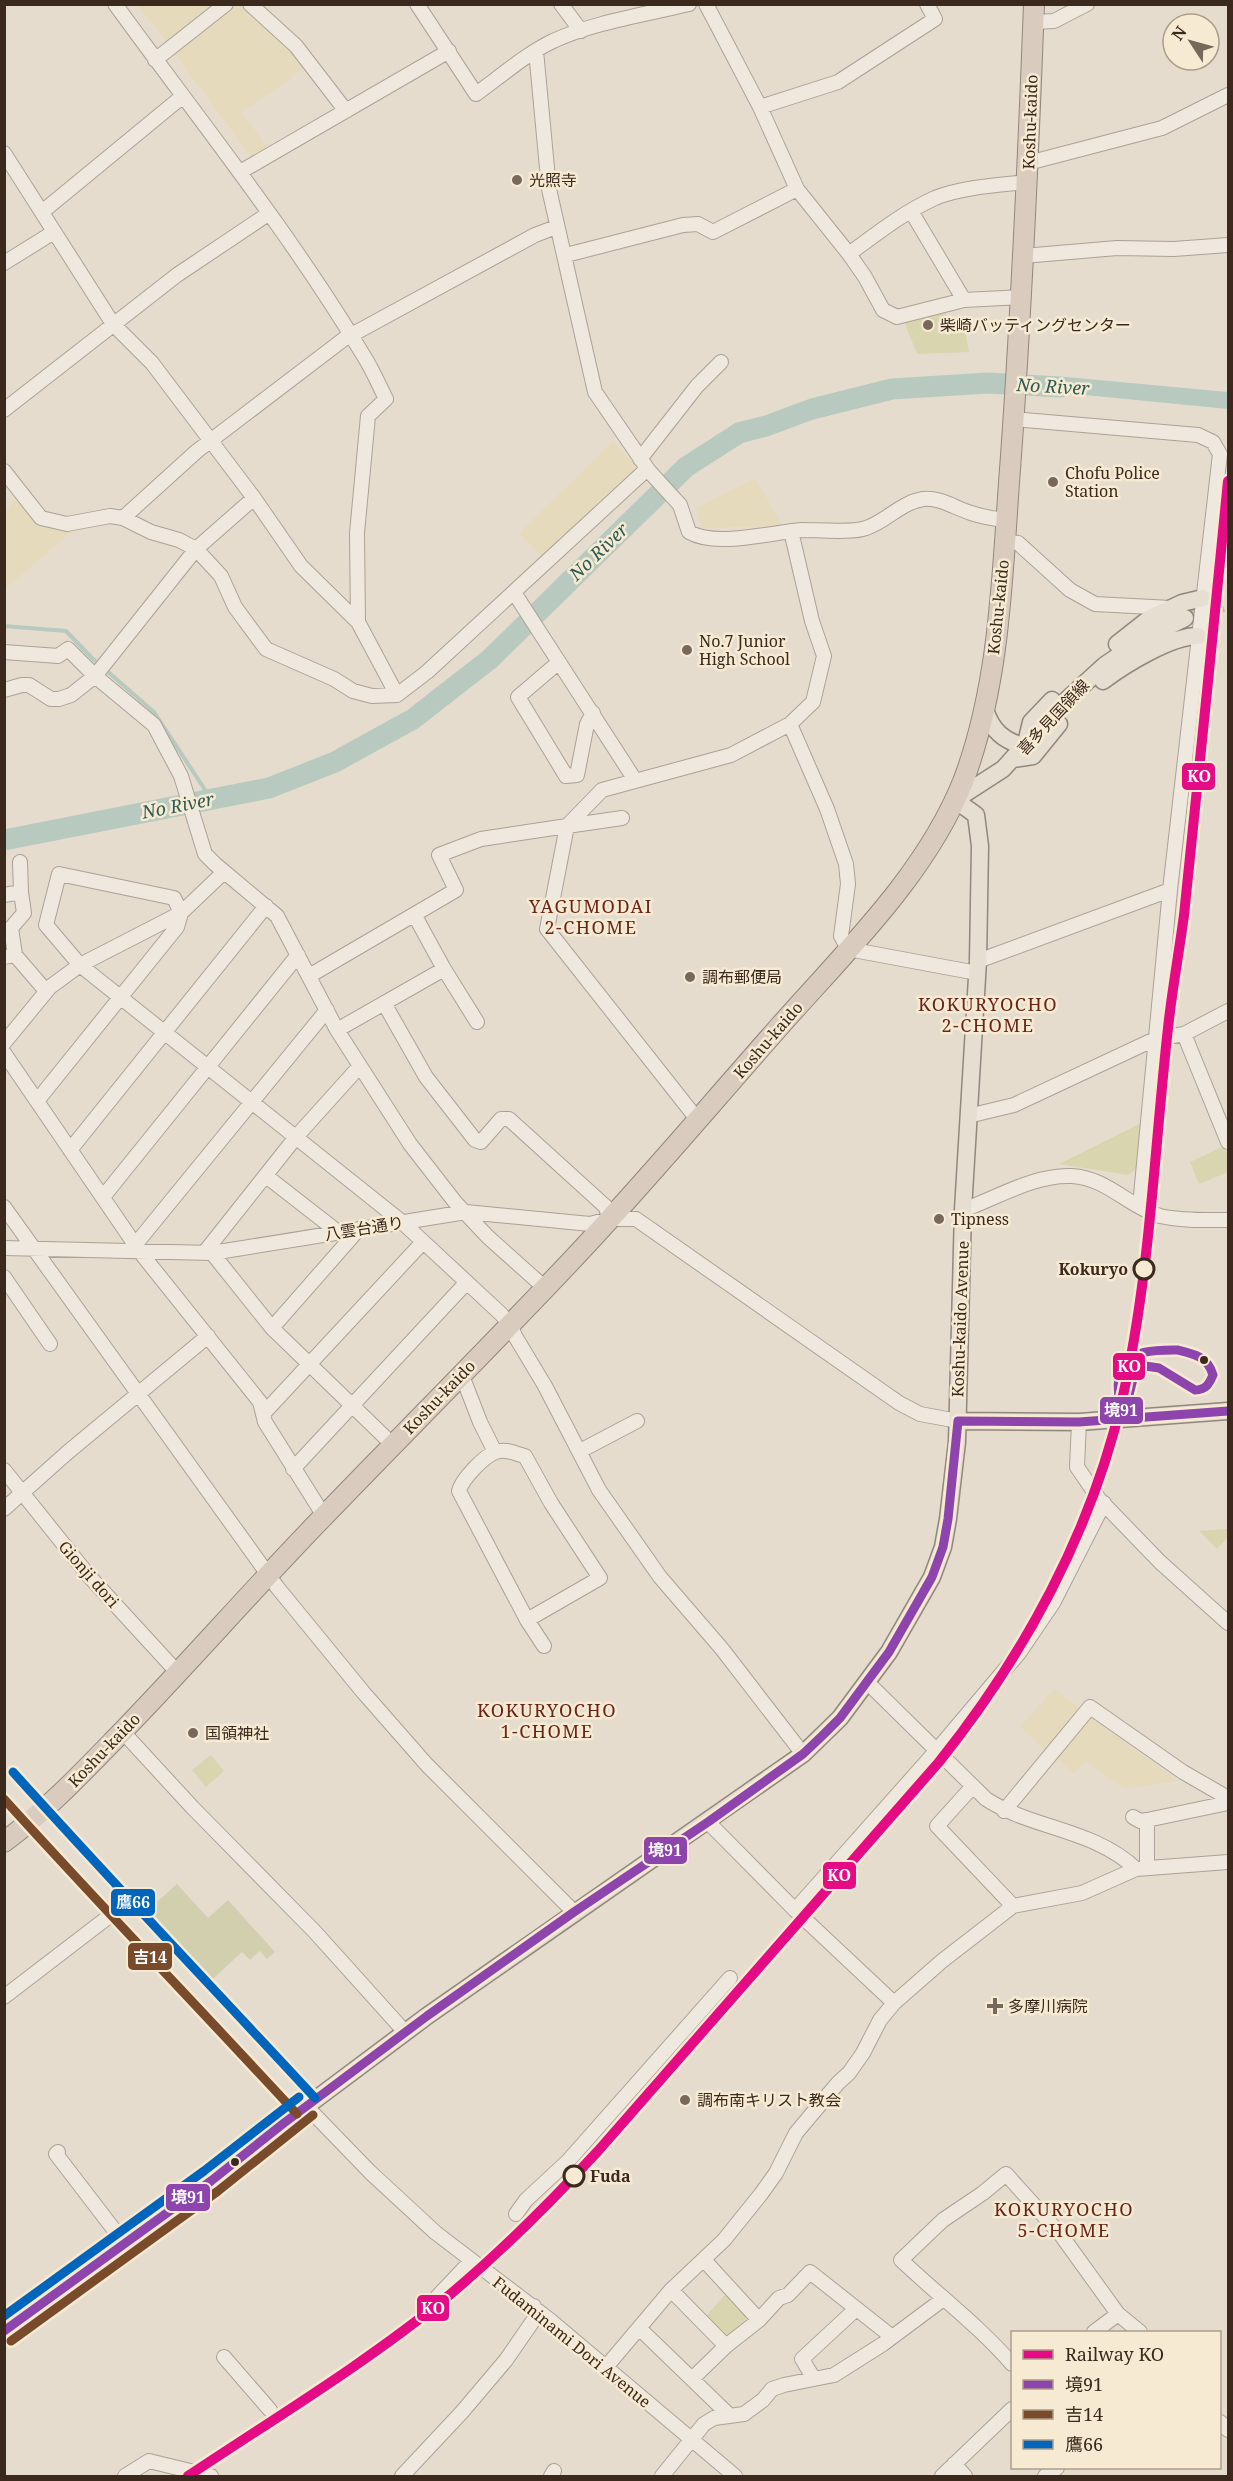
<svg xmlns="http://www.w3.org/2000/svg" width="1233" height="2481" viewBox="0 0 1233 2481" font-family="'Noto Serif','Noto Sans JP',serif">
  <style>
    .farmland { fill: #e6dabd }
    .green { fill: #d8d5af }
    .cemetery { fill: #d2cfaf }
    .water { fill: #b8cabf }
    .lines { fill: none; stroke-linecap: round; stroke-linejoin: round }
    .stream { stroke: #b8cabf; stroke-width: 4 }
    .river { stroke: #b8cabf; stroke-width: 21 }
    .major-tunnel { stroke: #c4b8ab; stroke-width: 16; stroke-dasharray: 16 8; stroke-linecap: butt }
    .minor-casing { stroke: #aba196; stroke-width: 16 }
    .major-casing { stroke: #91877d; stroke-width: 19 }
    .highway-casing { stroke: #91877d; stroke-width: 22 }
    .minor { stroke: #eee8df; stroke-width: 14 }
    .major { stroke: #e6ded1; stroke-width: 16 }
    .highway { stroke: #d9ccbe; stroke-width: 20 }
    .bus-1-casing { stroke: #f7ead3; stroke-width: 14 }
    .bus-2-casing { stroke: #f7ead3; stroke-width: 14 }
    .bus-3-casing { stroke: #f7ead3; stroke-width: 14 }
    .bus-1 { stroke: #8e44ad; stroke-width: 9 }
    .bus-2 { stroke: #7a4b2a; stroke-width: 9 }
    .bus-3 { stroke: #0065bd; stroke-width: 9 }
    .rail-1-casing { stroke: #f7ead3; stroke-width: 15 }
    .rail-1 { stroke: #e50b84; stroke-width: 10 }
    .poi-dot { fill: #77685b; stroke: #f7ead3; stroke-width: 2 }
    .stop-dot { fill: #f7ead3; stroke: #3b291d; stroke-width: 3 }
    .bus-dot { fill: #3b291d; stroke: #f7ead3; stroke-width: 2 }
    .labels { text-anchor: middle; stroke-width: 5; stroke-linejoin: round; paint-order: stroke }
    .street-label { font-size: 16px; fill: #3b291d; stroke: #f7ead3 }
    .poi-label { font-size: 16px; fill: #3b291d; stroke: #f7ead3; text-anchor: start }
    .stop-label { font-size: 16px; font-weight: bold; fill: #3b291d; stroke: #f7ead3; text-anchor: end }
    .water-label { font-size: 18px; font-style: italic; fill: #2c5b54; stroke: #f7ead3 }
    .neighbourhood-label { font-size: 18px; letter-spacing: 1.5px; fill: #6a241a; stroke: #f7ead3 }
    .line-badge { stroke: #f7ead3; stroke-width: 2 }
    .badge-label { font-size: 16px; text-anchor: middle; font-weight: bold; fill: #fff }
  </style>
  <rect width="100%" height="100%" fill="#e6dcce"/>
  <!-- farmland -->
  <path class="farmland" d="M138,5H245L286,45L303,67L289,80L242,112L269,150L253,159Z
    M613,441L637,467L543,558L519,533Z
    M755,478L783,526L702,528L696,508Z
    M20,492L35,511L82,523L5,589V512Z
    M1054,1688L1080,1709L1045,1750L1020,1727Z
    M1090,1717L1126,1743L1179,1781L1124,1789L1086,1761L1074,1774L1056,1757Z"/>
  <!-- green -->
  <path class="green" d="M944,307L952,331H965L969,352L917,354L903,319Z
    M1141,1123L1138,1168L1128,1175L1059,1164Z
    M1224,1146L1228,1156V1172L1199,1184L1190,1162Z
    M1228,1529V1537L1217,1549L1199,1531Z
    M211,1755L224,1771L206,1787L192,1770Z
    M726,2294L748,2317L725,2339L705,2317Z"/>
  <!-- cemetery -->
  <path class="cemetery" d="M177,1884L208,1918L228,1900L275,1952L267,1959L260,1951L250,1960L242,1952L204,1987L141,1916Z"/>
  <!-- water -->
  <path class="water" d="M1035,377H1066L1228,392V409L1034,390Z"/>
  <g class="lines">
    <!-- stream -->
    <path class="stream" d="M4,626L66,631L92,658L154,712L211,799"/>
    <!-- river -->
    <path class="river" d="M4,840L269,788L335,762L413,719L490,659L686,467L739,433L766,426L812,409L892,389L988,383L1061,387"/>
    <!-- major-tunnel -->
    <path class="major-tunnel" d="M1185,618L1228,602"/>
    <defs>
      <path id="minor" d="M115,4C200,121 291,234 365,358C373,371 379,385 386,399L368,416L357,533L358,622
        M250,4L296,46L346,111
        M417,4L476,94C501,76 526,54 553,41C595,22 644,15 689,4
        M561,4L581,31
        M706,4L760,107L797,189L849,254L865,277L883,310L897,317L964,300L1022,297
        M1034,22L1054,21L1087,4
        M536,51L549,189L595,392L649,471L680,505L689,532C717,548 771,532 802,530C817,530 854,533 866,528C887,521 900,503 923,499C940,497 955,508 971,513C983,517 994,519 1007,520
        M155,60L226,4
        M760,107L838,82L935,19L927,4
        M4,153L113,324L152,363L254,498L301,566L358,622L397,695
        M1028,163L1162,128L1228,95
        M240,172L449,51
        M911,211L964,300
        M42,212L183,96
        M849,254C876,234 904,212 935,198C962,187 999,185 1027,182
        M566,255L683,225L698,224L713,232L797,189
        M1023,256L1117,248L1174,249L1228,245
        M4,263L54,232
        M4,410L177,275L268,214
        M1014,419L1198,435L1213,442L1220,454L1170,890L1140,1206
        M640,459L697,386L721,362
        M4,471L41,518L67,524L110,516L123,518L151,532L179,540L196,549L221,576L235,607L266,649L334,679L353,691L372,696L397,695L427,672L647,469
        M123,518L197,451L344,339L535,235L556,227
        M1005,541L1018,543L1070,590L1095,604L1171,608
        M515,594L635,780
        M4,652L58,656L68,649L95,676L154,725L181,776L205,854L215,864L277,916L337,1030L410,1144L455,1202L488,1237L545,1288
        M559,662L518,697L566,776L577,775L587,724L593,713
        M4,690L22,685H29L51,699H59L71,695L95,676L196,549L254,498
        M790,724L827,809L846,864L848,884L841,936L848,949L977,973
        M622,818L567,826L547,929L697,1119
        M4,895L21,892L20,862
        M415,916L444,969L477,1022
        M15,955L11,928L24,913L21,892
        M4,957L15,955L46,991
        M978,961L1170,890
        M309,976L456,890L439,855L481,839L567,826L602,790L731,755L790,724L813,702L824,656L812,621L791,531
        M384,1003L426,1077L475,1140L481,1142L501,1119H509L606,1207L609,1219
        M337,1030L444,969
        M1184,1034L1228,1142
        M4,1043L50,987L80,965L181,913L224,872
        M4,1053L140,1252L260,1402L265,1422L324,1516
        M37,1101L177,927L181,913L174,898L59,874L46,925L80,965L402,1222L501,1314L510,1324L515,1336L545,1386L599,1490L660,1577L722,1649L803,1754
        M968,1116L1014,1105L1155,1039L1184,1034L1228,1011
        M70,1150L266,906
        M266,1176L338,1232
        M103,1197L298,955
        M4,1207L277,1587L363,1692L427,1765L574,1912
        M963,1210C997,1198 1035,1174 1072,1176C1107,1178 1129,1207 1160,1216C1182,1221 1206,1220 1228,1220
        M135,1245L327,1010
        M4,1248L212,1253L466,1212L590,1224L609,1219H636L899,1403L920,1414L958,1421
        M204,1253L296,1137L359,1067
        M212,1253L272,1328L393,1445
        M4,1277L50,1344
        M272,1328L358,1230
        M461,1373L480,1422L495,1452
        M263,1414L423,1242
        M1079,1422L1077,1467L1099,1499L1160,1562L1228,1623
        M580,1451L637,1421
        M293,1469L467,1282
        M4,1470L89,1576L178,1673
        M4,1509L68,1452L208,1336
        M527,1620L459,1491C462,1479 484,1456 496,1452C505,1448 516,1454 525,1456L551,1503L600,1578L527,1620L544,1646
        M868,1683L986,1799C1032,1829 1094,1829 1136,1869
        M122,1731L192,1807L315,1932L405,2032
        M973,1786L937,1826L1013,1906
        M1004,1811L1090,1707L1183,1772L1228,1798
        M1133,1817L1140,1821L1147,1820
        M708,1822L795,1910L894,2003
        M1147,1868V1820L1228,1803
        M795,1910L937,1750L1019,1653L1053,1603L1104,1503
        M4,1997L120,1908
        M306,2106L370,2172L436,2233L550,2320L735,2476
        M58,2152L56,2154L125,2244
        M516,2214L526,2200L568,2161L730,1978
        M704,2260L759,2320
        M671,2290L726,2346L759,2320L779,2298L788,2295L810,2272L891,2336
        M437,2297L471,2261
        M639,2328L728,2414
        M1094,2332L1118,2314
        M224,2357L270,2410
        M1012,2364C979,2326 938,2295 901,2260L943,2220L983,2193L1006,2174L1061,2235L1118,2314L1140,2332
        M606,2367L671,2290L724,2240L761,2194L776,2173L796,2133L838,2083L849,2073L863,2053L880,2020L894,2003L942,1961L1013,1906L1082,1893L1136,1869L1228,1862
        M693,2378L726,2346
        M814,2379L802,2359L856,2309
        M1220,2422L1228,2430
        M954,2464L965,2476
        M125,2476L149,2461L211,2476
        M402,2476L462,2412L506,2360L535,2318L534,2306
        M551,2476L554,2471
        M662,2476L704,2424L714,2418L744,2414L763,2400L772,2389L784,2385L834,2375L883,2344L942,2300
        M942,2476L1012,2409
        M1045,2476L1057,2468"/>
      <path id="major" d="M1117,644L1150,618L1182,603L1203,598
        M1103,681C1124,665 1171,636 1198,636
        M985,710C993,732 1003,740 1025,747
        M1026,743L1031,722L1052,700
        M1013,759L1033,756L1059,724
        M958,1421L1079,1422L1228,1411
        M4,1780L109,1897L163,1951L306,2106
        M4,2331L211,2181L284,2123L427,2016L803,1754L840,1718L889,1652L932,1577L943,1547L948,1519L957,1442L963,1210L978,961L980,846L976,815L955,800L1003,769L1060,706L1105,665L1145,638L1185,618"/>
      <path id="highway" d="M4,1842C46,1811 82,1773 118,1736C188,1664 254,1588 324,1516C406,1431 490,1347 572,1260C643,1185 710,1105 779,1027C845,952 927,874 964,779C999,685 1002,582 1009,483C1021,323 1028,164 1034,4"/>
    </defs>
    <!-- minor casing -->
    <use href="#minor" class="minor-casing"/>
    <!-- major casing -->
    <use href="#major" class="major-casing"/>
    <!-- highway casing -->
    <use href="#highway" class="highway-casing"/>
    <!-- minor -->
    <use href="#minor" class="minor"/>
    <!-- major -->
    <use href="#major" class="major"/>
    <!-- highway -->
    <use href="#highway" class="highway"/>
    <defs>
      <path id="bus-1" d="M1178,1350C1195,1354 1208,1357 1213,1375C1209,1384 1206,1390 1195,1390L1159,1368L1145,1366L1134,1375L1123,1419C1110,1363 1122,1349 1178,1350Z
        M4,2331L211,2181L284,2123L427,2016L574,1912L708,1822L803,1754L822,1736L840,1718L889,1652L932,1577L943,1547L948,1519L958,1421L1079,1422L1228,1411"/>
      <path id="bus-2" d="M4,1799C100,1905 200,2009 297,2114
        M11,2341L218,2191L313,2115"/>
      <path id="bus-3" d="M13,1772C112,1882 214,1989 315,2098
        M4,2316L204,2171L299,2097"/>
    </defs>
    <!-- bus-1 casing -->
    <use href="#bus-1" class="bus-1-casing"/>
    <!-- bus-2 casing -->
    <use href="#bus-2" class="bus-2-casing"/>
    <!-- bus-3 casing -->
    <use href="#bus-3" class="bus-3-casing"/>
    <!-- bus-1 -->
    <use href="#bus-1" class="bus-1"/>
    <!-- bus-2 -->
    <use href="#bus-2" class="bus-2"/>
    <!-- bus-3 -->
    <use href="#bus-3" class="bus-3"/>
    <defs>
      <path id="rail-1" d="M188,2476C275,2418 366,2363 447,2297C501,2252 550,2203 598,2151L939,1762C1024,1656 1091,1533 1122,1400C1150,1278 1154,1152 1168,1028C1172,990 1179,953 1184,915C1200,770 1213,626 1228,481"/>
    </defs>
    <!-- rail-1 casing -->
    <use href="#rail-1" class="rail-1-casing"/>
    <!-- rail-1 -->
    <use href="#rail-1" class="rail-1"/>
  </g>
  <!-- markers -->
  <g class="poi-dot">
    <circle cx="517" cy="180" r="6"/>
    <circle cx="928" cy="325" r="6"/>
    <circle cx="1053" cy="482" r="6"/>
    <circle cx="687" cy="650" r="6"/>
    <circle cx="690" cy="977" r="6"/>
    <circle cx="939" cy="1219" r="6"/>
    <circle cx="193" cy="1733" r="6"/>
    <path d="M992 1997h6v6h6v6h-6v6h-6v-6h-6v-6h6z"/>
    <circle cx="685" cy="2100" r="6"/>
  </g>
  <g class="stop-dot">
    <circle cx="1144" cy="1269" r="10"/>
    <circle cx="574" cy="2176" r="10"/>
  </g>
  <g class="bus-dot">
    <circle cx="1204" cy="1360" r="5"/>
    <circle cx="235" cy="2162" r="5"/>
  </g>
  <g class="labels">
    <!-- street labels -->
    <g class="street-label">
      <text transform="translate(1030 122) rotate(-88)" y="6">Koshu-kaido</text>
      <text transform="translate(998 607) rotate(-84)" y="6">Koshu-kaido</text>
      <text transform="translate(1053 717) rotate(-47)" y="6">喜多見国領線</text>
      <text transform="translate(768 1040) rotate(-49)" y="6">Koshu-kaido</text>
      <text transform="translate(364 1228) rotate(-9)" y="6">八雲台通り</text>
      <text transform="translate(960 1319) rotate(-88)" y="6">Koshu-kaido Avenue</text>
      <text transform="translate(439 1397) rotate(-46)" y="6">Koshu-kaido</text>
      <text transform="translate(89 1574) rotate(49)" y="6">Gionji dori</text>
      <text transform="translate(104 1750) rotate(-46)" y="6">Koshu-kaido</text>
      <text transform="translate(572 2342) rotate(39)" y="6">Fudaminami Dori Avenue</text>
    </g>
    <!-- poi labels -->
    <g class="poi-label">
      <text x="529" y="186">光照寺</text>
      <text x="940" y="331">柴崎バッティングセンター</text>
      <text x="1065" y="479">Chofu Police<tspan x="1065" dy="18">Station</tspan></text>
      <text x="699" y="647">No.7 Junior<tspan x="699" dy="18">High School</tspan></text>
      <text x="702" y="983">調布郵便局</text>
      <text x="951" y="1225">Tipness</text>
      <text x="205" y="1739">国領神社</text>
      <text x="1008" y="2012">多摩川病院</text>
      <text x="697" y="2106">調布南キリスト教会</text>
    </g>
    <!-- stop labels -->
    <g class="stop-label">
      <text x="1128" y="1275">Kokuryo</text>
      <text x="590" y="2182" text-anchor="start">Fuda</text>
    </g>
    <!-- water labels -->
    <g class="water-label">
      <text transform="translate(1053 387) rotate(3)" y="6">No River</text>
      <text transform="translate(599 552) rotate(-44)" y="6">No River</text>
      <text transform="translate(178 806) rotate(-11)" y="6">No River</text>
    </g>
    <!-- neighbourhood labels -->
    <g class="neighbourhood-label">
      <text x="591" y="913">YAGUMODAI<tspan x="591" dy="21">2-CHOME</tspan></text>
      <text x="988" y="1011">KOKURYOCHO<tspan x="988" dy="21">2-CHOME</tspan></text>
      <text x="547" y="1717">KOKURYOCHO<tspan x="547" dy="21">1-CHOME</tspan></text>
      <text x="1064" y="2216">KOKURYOCHO<tspan x="1064" dy="21">5-CHOME</tspan></text>
    </g>
  </g>
  <g class="line-badge">
    <rect x="1181" y="762" width="35" height="29" rx="6" fill="#e50b84"/>
    <rect x="1112" y="1352" width="34" height="29" rx="6" fill="#e50b84"/>
    <rect x="1099" y="1396" width="45" height="29" rx="6" fill="#8e44ad"/>
    <rect x="643" y="1836" width="45" height="29" rx="6" fill="#8e44ad"/>
    <rect x="822" y="1861" width="35" height="29" rx="6" fill="#e50b84"/>
    <rect x="110" y="1888" width="46" height="29" rx="6" fill="#0065bd"/>
    <rect x="127" y="1942" width="46" height="29" rx="6" fill="#7a4b2a"/>
    <rect x="165" y="2183" width="46" height="29" rx="6" fill="#8e44ad"/>
    <rect x="416" y="2294" width="34" height="28" rx="6" fill="#e50b84"/>
  </g>
  <g class="badge-label">
    <text x="1199" y="782">KO</text>
    <text x="1129" y="1372">KO</text>
    <text x="1121" y="1416">境91</text>
    <text x="665" y="1856">境91</text>
    <text x="839" y="1881">KO</text>
    <text x="133" y="1908">鷹66</text>
    <text x="150" y="1963">吉14</text>
    <text x="188" y="2203">境91</text>
    <text x="433" y="2314">KO</text>
  </g>
  <!-- border -->
  <rect width="1233" height="2481" fill="none" stroke="#3b291d" stroke-width="12"/>
  <!-- legend -->
  <rect x="1011" y="2331" width="210" height="138" fill="#f7ead3" stroke="#ac9d8a" stroke-width="1.5"/>
  <rect x="1023" y="2350" width="30" height="9" fill="#e50b84" stroke="#ac9d8a" stroke-width="1.5"/>
  <text x="1065" y="2361" font-size="18" fill="#3b291d">Railway KO</text>
  <rect x="1023" y="2380" width="30" height="9" fill="#8e44ad" stroke="#ac9d8a" stroke-width="1.5"/>
  <text x="1065" y="2391" font-size="18" fill="#3b291d">境91</text>
  <rect x="1023" y="2410" width="30" height="9" fill="#7a4b2a" stroke="#ac9d8a" stroke-width="1.5"/>
  <text x="1065" y="2421" font-size="18" fill="#3b291d">吉14</text>
  <rect x="1023" y="2440" width="30" height="9" fill="#0065bd" stroke="#ac9d8a" stroke-width="1.5"/>
  <text x="1065" y="2451" font-size="18" fill="#3b291d">鷹66</text>
  <!-- north arrow -->
  <g transform="translate(1191 42) rotate(306)"><circle r="28" fill="#f7ead3" stroke="#ac9d8a" stroke-width="1.5"/>
  <path d="M0-4.5L10 22L0 15L-10 22Z" fill="#77685b"/>
  <text y="-9" font-size="16" font-weight="bold" text-anchor="middle" fill="#3b291d">N</text>
  </g>
</svg>
